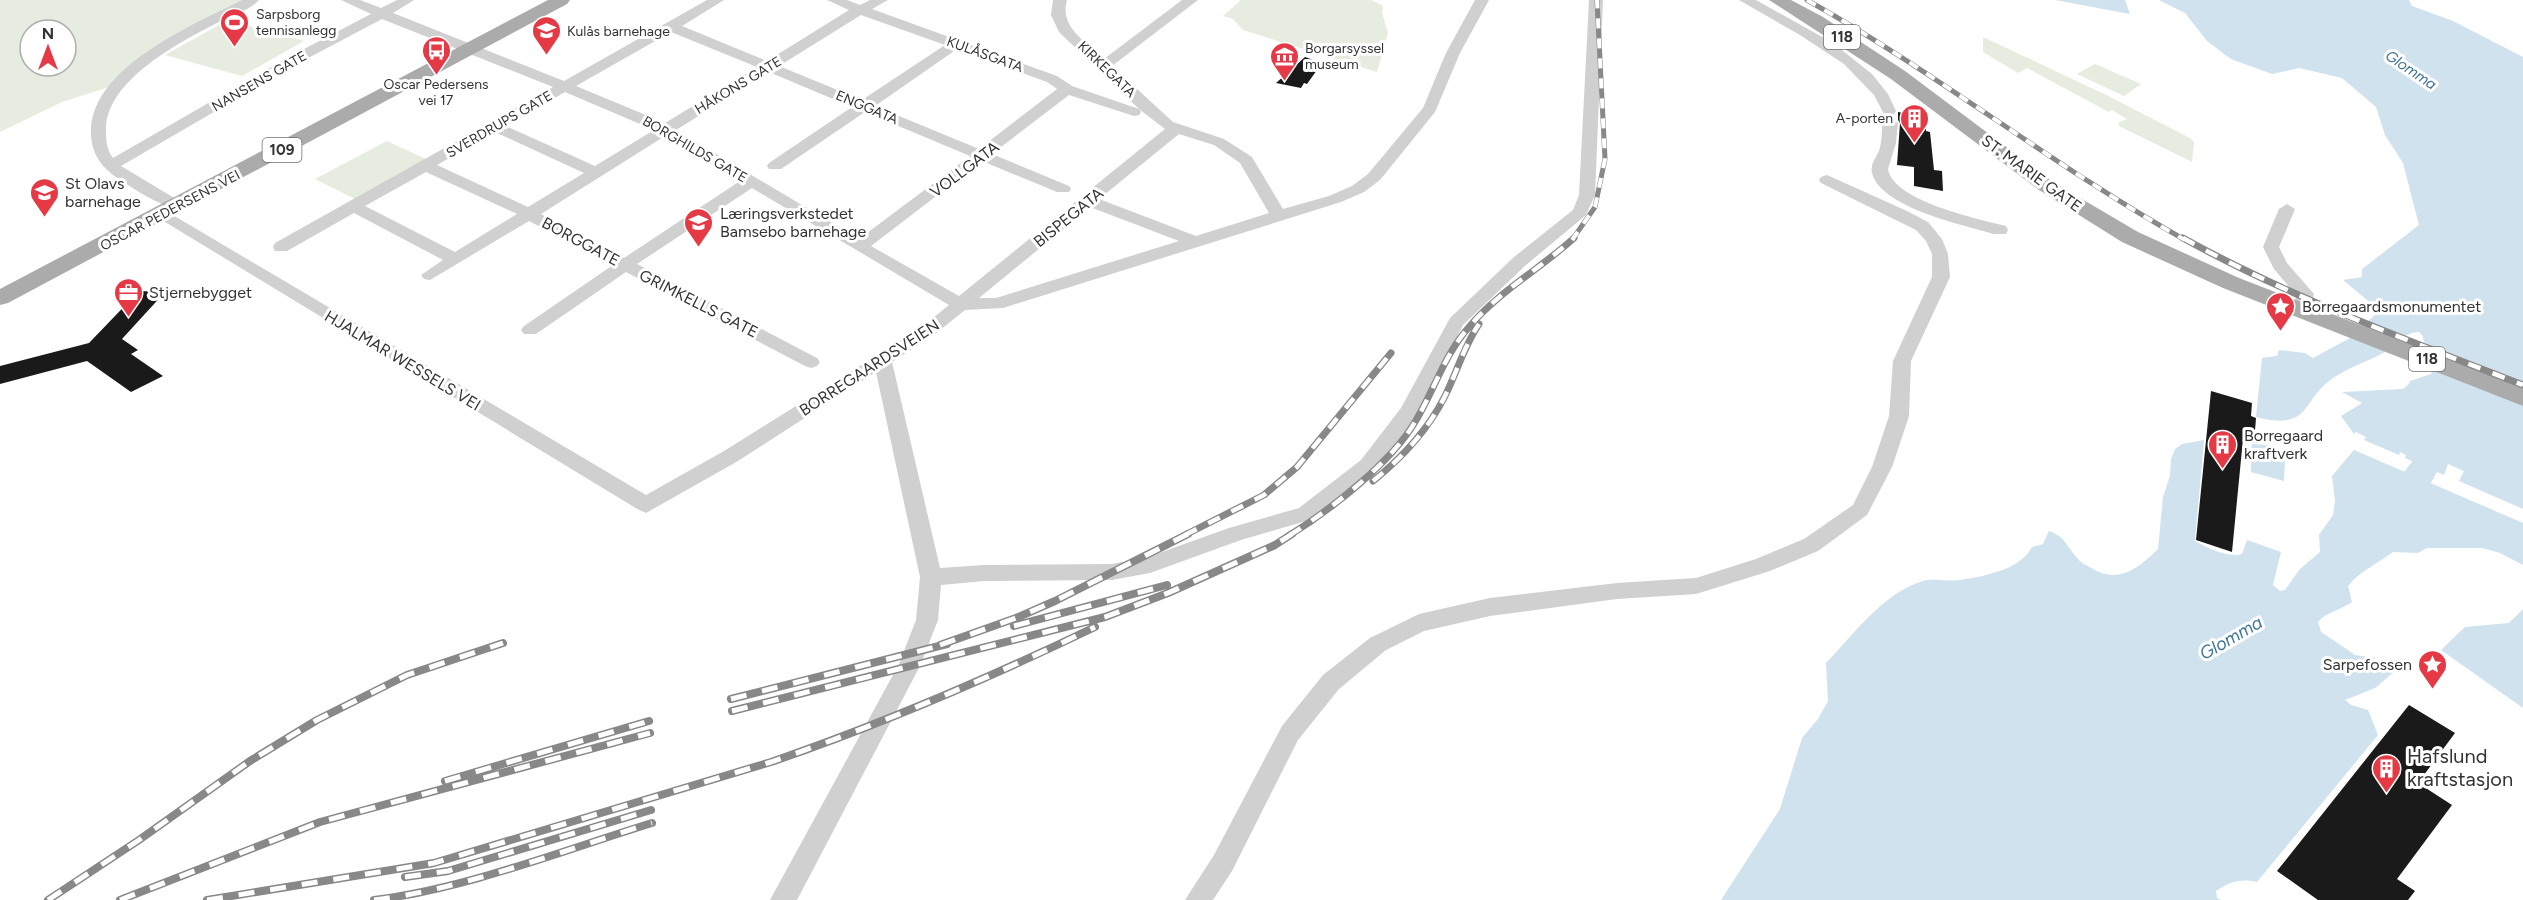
<svg xmlns="http://www.w3.org/2000/svg" width="2523" height="900" viewBox="0 0 2523 900" font-family="Figtree,sans-serif">
  <style>
    .green { fill: #e6ecdf; fill-rule: evenodd }
    .water { fill: #cfe2ee }
    .lines { fill: none; stroke-linecap: round; stroke-linejoin: round }
    .river { fill: #cfe2ee; fill-rule: evenodd }
    .building { fill: #1a1a1a }
    .minor { fill: #d0d0d0; fill-rule: evenodd }
    .major { fill: #ababab; fill-rule: evenodd }
    .rail-far2-casing { stroke: #888; stroke-width: 5 }
    .rail-far1-casing { stroke: #888; stroke-width: 7 }
    .rail-casing { stroke: #888; stroke-width: 8 }
    .rail-far2 { stroke: #fff; stroke-width: 4; stroke-dasharray: 10; stroke-linecap: butt }
    .rail-far1 { stroke: #fff; stroke-width: 4.5; stroke-dasharray: 13; stroke-linecap: butt }
    .rail { stroke: #fff; stroke-width: 5; stroke-dasharray: 16; stroke-linecap: butt }
    .labels { text-anchor: middle; stroke-width: 6; stroke-linejoin: round; paint-order: stroke }
    .far-poi-label { font-size: 14px; fill: #333; stroke: #fff; text-anchor: start }
    .far-street-label { font-size: 14px; fill: #333; stroke: #fff }
    .shield { fill: #fff; stroke: #707070; stroke-width: 1.5 }
    .shield-label { font-size: 15px; font-weight: bold; fill: #333 }
    .far-water-label { font-size: 15px; font-style: italic; fill: #3f7597; stroke: #fff }
    .street-label { font-size: 16px; fill: #333; stroke: #fff }
    .poi-label { font-size: 16px; fill: #333; stroke: #fff; text-anchor: start }
    .water-label { font-size: 18px; font-style: italic; fill: #3f7597; stroke: #fff }
    .near-poi-label { font-size: 20px; fill: #333; stroke: #fff; text-anchor: start }
  </style>
  <rect width="100%" height="100%" fill="#fff"/>
  <!-- green -->
  <path class="green" d="M0,0H247L116,78L109,87L62,102L0,132ZM30,30H66V66H30Z
    M1241,0H1371L1383,6L1382,13L1388,33L1377,72L1243,30L1233,19L1223,16Z
    M228,20L304,41L242,76L165,55Z
    M1983,37L2106,95L2190,138L2194,142L2192,162L2119,126L2118,123L2127,119L2112,110L2109,112L2027,68L2018,73L1983,52Z
    M2095,64L2141,84L2124,96L2077,74Z
    M387,141L428,160L361,202L315,179Z"/>
  <!-- water -->
  <path class="water" d="M2055,0H2125L2130,14Z
    M2159,0H2409L2412,6L2453,21L2523,57V509L2459,481L2464,471L2448,464L2444,475L2405,458L2406,455L2400,452L2399,455L2364,440L2366,437L2356,432L2354,434L2341,416L2362,403L2342,392L2403,389L2409,384L2410,381L2431,374L2433,369L2422,335L2419,332C2407,331 2397,343 2388,350C2372,360 2354,365 2338,375C2299,397 2315,432 2256,417L2262,358L2277,356L2279,350L2305,353L2313,358L2350,338L2377,313L2372,304L2343,280L2362,277V269L2419,225L2403,163L2385,135L2376,107L2342,78L2299,68L2272,74L2231,59L2207,41L2185,13Z
    M2204,440L2195,541C2208,548 2227,558 2242,554L2247,540L2281,552L2273,585L2280,591L2285,590L2300,569L2320,552L2319,535L2333,515L2335,501L2332,476L2354,450L2523,523V565L2500,553L2482,548H2427L2418,553L2393,552C2377,564 2360,571 2348,586L2352,602C2341,610 2326,612 2318,622L2321,632L2345,648L2355,655L2374,658L2394,672L2375,688L2345,700L2351,705L2368,710L2378,735L2257,882C2241,878 2229,882 2216,891L2217,898L2221,900H1721L1780,809L1802,738L1818,719L1828,701L1826,663C1854,634 1883,593 1923,581C1935,578 1948,582 1960,580C1985,576 2020,570 2032,547L2043,544L2049,531C2065,536 2067,547 2078,559C2081,563 2088,566 2093,569C2119,584 2139,568 2158,549L2163,497L2170,476L2171,459L2175,449L2182,444Z
    M2252,444L2267,445L2285,459L2284,481L2251,472Z
    M2523,609V708L2441,650L2465,627L2509,623Z"/>
  <g class="lines">
    <!-- river -->
    <path class="river" d="M2452,422L2463,425L2468,433L2437,472L2429,486L2401,516L2389,519L2377,516L2373,507C2381,493 2394,484 2404,472C2419,455 2429,429 2452,422Z"/>
  </g>
  <!-- building -->
  <path class="building" d="M1305,57L1322,63L1307,84L1304,83L1301,88L1276,83Z
    M1898,112L1926,117V131L1930,132L1934,170L1942,171L1943,191L1914,186V167L1897,165L1900,123L1898,120Z
    M139,291L165,292L122,339L138,350L131,354L163,376L131,392L87,361L0,384V366L89,343Z
    M2211,391L2252,403L2251,416L2256,418L2254,443L2243,439L2232,552L2196,540Z
    M2409,705L2455,733L2418,783L2452,805L2397,879L2415,891L2408,900H2318L2277,871Z"/>
  <g class="lines">
    <!-- minor -->
    <path class="minor" d="M242,0H259C250,10 231,16 219,22C180,42 108,79 106,128C106,139 106,149 113,158L283,60L371,14L341,0H360L381,8L397,0H414L393,13L564,81L707,0H724L682,26L767,61L849,10L827,0H847L860,5L870,0H888L872,9L1057,76L1072,86L1139,109L1059,32L1051,15L1053,0H1067C1059,27 1086,42 1104,59L1182,0H1198L1112,66L1173,122L1224,139L1252,157L1283,209L1329,196L1352,186L1368,174L1423,108L1446,53L1475,0H1489L1460,53L1435,112L1380,180L1364,192L1341,202L1003,308L965,310L934,335L892,362L940,568L984,565L1112,564L1148,557L1229,528L1299,508L1361,460L1401,408L1450,318L1514,257L1573,210L1579,195L1589,0H1603L1595,195L1586,215L1526,265L1463,325L1416,417L1375,470L1313,519L1241,540L1150,573L1112,580L984,581L941,585L938,620L920,666L797,900H770L899,664L916,620L920,577L876,372L738,461L646,513L639,510L152,214L154,211H166L646,495L724,451L922,327L949,305L752,188L637,264L817,358L820,362L817,366L811,368L805,366L626,272L536,334H524L521,330L524,326L613,265L529,221L430,280L424,279L421,275L443,260L354,213L287,251H275L273,247L275,243L553,87L382,19L293,66L121,166L186,205L184,208C169,212 135,190 122,181C102,169 90,154 91,129C94,66 193,25 242,0ZM861,15L945,45L862,100L779,66ZM671,32L757,67L665,123L576,86ZM957,49L1047,82L1057,89L979,149L875,106ZM769,72L852,107L769,163L767,166L769,169H781L865,112L970,156L859,239L676,130ZM565,92L654,130L595,166L506,126ZM1069,95L1134,116L1139,115L1141,112L1139,109L1165,129L959,296L871,246L982,161L1057,192H1069L1071,189L1069,186L992,154ZM495,132L584,173L528,207L437,165ZM1179,134L1214,145L1240,163L1269,213L1196,236L1099,199ZM665,136L740,181L624,258L541,214ZM426,172L517,214L455,252L365,206ZM1090,207L1179,241L996,298H979Z
      M1739,0H1756L1833,43L1872,74L1888,94L1896,111L1894,114H1884L1874,95L1844,64L1800,35Z
      M1890,118L1898,123L1896,143L1888,169C1893,201 1978,219 2006,226L2008,230L2006,234H1994C1964,225 1881,208 1872,173C1870,165 1876,157 1879,151C1882,142 1882,132 1882,123Z
      M1827,175L1907,211L1928,222L1942,239L1948,254L1950,277L1911,361L1909,416L1892,467L1867,515L1818,551L1770,571L1696,594L1617,599L1490,616L1424,631L1386,650L1339,689L1298,740L1232,871L1213,900H1185L1214,855L1282,726L1323,675L1370,638L1419,614L1490,598L1617,583L1696,578L1756,559L1804,539L1853,505L1872,467L1889,416L1893,361L1932,277V254L1926,241L1916,230L1821,183L1819,180L1821,177Z
      M2287,204L2295,209L2279,247L2287,263L2314,294L2310,308L2299,315L2293,313L2290,309L2295,302L2296,295L2274,269L2263,247L2279,209Z"/>
    <!-- major -->
    <path class="major" d="M548,0H570L567,4L8,303L0,305V289Z
      M1769,0H1791L1823,17L1905,71L2053,182L2138,232L2239,278L2523,388V406L2223,288L2122,242L2039,190L1891,79Z"/>
    <defs>
      <path id="rail-far2" d="M1807,0C1937,73 2055,167 2185,240
        M1572,240L1595,207L1605,159L1597,0"/>
      <path id="rail-far1" d="M2183,238C2291,298 2408,340 2523,385
        M1373,481C1403,457 1428,430 1445,396C1457,372 1464,346 1479,324
        M1185,535L1264,495L1297,467L1391,353
        M1290,535C1330,510 1391,463 1415,422C1434,391 1444,355 1469,327C1498,292 1540,269 1574,238"/>
      <path id="rail" d="M1014,626L1167,585
        M940,645L1016,618L1055,601L1188,534
        M731,699L947,644
        M732,711L1105,617L1168,593L1275,545L1292,534
        M445,781L649,721
        M405,877L448,871L651,810
        M48,900L139,840L250,761L317,720L407,675L503,643
        M120,900L320,822L650,733
        M207,900L434,863L771,762C882,724 989,678 1095,627
        M374,900C465,889 564,850 652,823"/>
    </defs>
    <!-- rail-far2 casing -->
    <use href="#rail-far2" class="rail-far2-casing"/>
    <!-- rail-far1 casing -->
    <use href="#rail-far1" class="rail-far1-casing"/>
    <!-- rail casing -->
    <use href="#rail" class="rail-casing"/>
    <!-- rail-far2 -->
    <use href="#rail-far2" class="rail-far2"/>
    <!-- rail-far1 -->
    <use href="#rail-far1" class="rail-far1"/>
    <!-- rail -->
    <use href="#rail" class="rail"/>
  </g>
  <!-- icons -->
  <defs>
    <symbol id="stadium-pin" viewBox="-11 -11 22 30"><path d="M0 17L-7.5 6A9.5 9.5 0 1 1 7.5 6Z" fill="#e63946" stroke="#fff"/><path d="M0-5a6.5 5 0 1 0 0 10a6.5 5 0 1 0 0-10ZM-3.5-1.8h7v3.6h-7Z" fill="#fff"/></symbol>
    <symbol id="school-pin" viewBox="-11 -11 22 30"><path d="M0 17L-7.5 6A9.5 9.5 0 1 1 7.5 6Z" fill="#e63946" stroke="#fff"/><path d="M0-5L7-2L0 1L-7-2ZM-4 1L0 2.5L4 1V4Q0 6-4 4Z" fill="#fff"/></symbol>
    <symbol id="bus-pin" viewBox="-11 -11 22 30"><path d="M0 17L-7.5 6A9.5 9.5 0 1 1 7.5 6Z" fill="#e63946" stroke="#fff"/><path d="M-5-6H5V4H4V6H2V4H-2V6H-4V4H-5ZM-3.5-4V0h7V-4ZM-3.5 1.2v1.5H-2V1.2ZM2 1.2v1.5H3.5V1.2Z" fill="#fff"/></symbol>
    <symbol id="museum-pin" viewBox="-11 -11 22 30"><path d="M0 17L-7.5 6A9.5 9.5 0 1 1 7.5 6Z" fill="#e63946" stroke="#fff"/><path d="M0-6L6-3V-2H-6V-3ZM-5-1h2V3h-2ZM-1-1h2V3h-2ZM3-1h2V3H3ZM-6 4H6V6H-6Z" fill="#fff"/></symbol>
    <symbol id="building-pin" viewBox="-11 -11 22 30"><path d="M0 17L-7.5 6A9.5 9.5 0 1 1 7.5 6Z" fill="#e63946" stroke="#fff"/><path d="M-4-6H4V6H1V3H-1V6H-4ZM-2.5-4.3h1.7v1.8h-1.7ZM.8-4.3h1.7v1.8H.8ZM-2.5-1h1.7V.8h-1.7ZM.8-1h1.7V.8H.8Z" fill="#fff"/></symbol>
    <symbol id="office-pin" viewBox="-11 -11 22 30"><path d="M0 17L-7.5 6A9.5 9.5 0 1 1 7.5 6Z" fill="#e63946" stroke="#fff"/><path d="M-6-3h4V-5.5h4V-3h4V5H-6ZM-1-4.5V-3h2v-1.5ZM-6 0V1H6V0Z" fill="#fff"/></symbol>
    <symbol id="sight-pin" viewBox="-11 -11 22 30"><path d="M0 17L-7.5 6A9.5 9.5 0 1 1 7.5 6Z" fill="#e63946" stroke="#fff"/><path d="M0-6L1.8-2.2L6-1.7L2.9 1.2L3.7 5.4L0 3.3L-3.7 5.4L-2.9 1.2L-6-1.7L-1.8-2.2Z" fill="#fff"/></symbol>
  </defs>
  <g fill-rule="evenodd">
    <use href="#stadium-pin" x="218" y="6" width="33" height="45"/>
    <use href="#school-pin" x="530" y="14" width="33" height="45"/>
    <use href="#bus-pin" x="420" y="34" width="33" height="45"/>
    <use href="#museum-pin" x="1268" y="40" width="33" height="45"/>
    <use href="#building-pin" x="1898" y="102" width="33" height="45"/>
    <use href="#school-pin" x="28" y="176" width="33" height="45"/>
    <use href="#school-pin" x="682" y="206" width="33" height="45"/>
    <use href="#office-pin" x="112" y="276" width="33" height="45"/>
    <use href="#sight-pin" x="2264" y="290" width="33" height="45"/>
    <use href="#building-pin" x="2206" y="428" width="33" height="45"/>
    <use href="#sight-pin" x="2416" y="648" width="33" height="45"/>
    <use href="#building-pin" x="2370" y="752" width="33" height="45"/>
  </g>
  <g class="labels">
    <!-- far-poi labels -->
    <g class="far-poi-label">
      <text x="256" y="19">Sarpsborg<tspan x="256" dy="16">tennisanlegg</tspan></text>
      <text x="567" y="36">Kulås barnehage</text>
      <text x="1305" y="53">Borgarsyssel<tspan x="1305" dy="16">museum</tspan></text>
      <text x="436" y="89" text-anchor="middle">Oscar Pedersens<tspan x="436" dy="16">vei 17</tspan></text>
      <text x="1893" y="123" text-anchor="end">A-porten</text>
    </g>
    <!-- far-street labels -->
    <g class="far-street-label">
      <text transform="translate(985 54) rotate(20)" y="5">KULÅSGATA</text>
      <text transform="translate(1107 69) rotate(44)" y="5">KIRKEGATA</text>
      <text transform="translate(259 81) rotate(-30)" y="5">NANSENS GATE</text>
      <text transform="translate(738 85) rotate(-31)" y="5">HÅKONS GATE</text>
      <text transform="translate(867 107) rotate(23)" y="5">ENGGATA</text>
      <text transform="translate(499 124) rotate(-30)" y="5">SVERDRUPS GATE</text>
      <text transform="translate(695 149) rotate(30)" y="5">BORGHILDS GATE</text>
      <text transform="translate(170 210) rotate(-28)" y="5">OSCAR PEDERSENS VEI</text>
    </g>
    <!-- shield labels -->
    <g class="shield">
      <rect x="1824" y="25" width="36" height="24" rx="4.5"/>
      <rect x="262.5" y="138" width="39" height="24" rx="4.5"/>
      <rect x="2409" y="347" width="36" height="24" rx="4.5"/>
    </g>
    <g class="shield-label">
      <text x="1842" y="42">118</text>
      <text x="282" y="155">109</text>
      <text x="2427" y="364">118</text>
    </g>
    <!-- far-water labels -->
    <g class="far-water-label">
      <text transform="translate(2411 70) rotate(34)" y="5">Glomma</text>
    </g>
    <!-- street labels -->
    <g class="street-label">
      <text transform="translate(964 169) rotate(-37)" y="6">VOLLGATA</text>
      <text transform="translate(2032 173) rotate(36)" y="6">ST. MARIE GATE</text>
      <text transform="translate(1068 217) rotate(-39)" y="6">BISPEGATA</text>
      <text transform="translate(581 241) rotate(28)" y="6">BORGGATE</text>
      <text transform="translate(699 303) rotate(27)" y="6">GRIMKELLS GATE</text>
      <text transform="translate(403 360) rotate(31)" y="6">HJALMAR WESSELS VEI</text>
      <text transform="translate(869 367) rotate(-33)" y="6">BORREGAARDSVEIEN</text>
    </g>
    <!-- poi labels -->
    <g class="poi-label">
      <text x="65" y="189">St Olavs<tspan x="65" dy="18">barnehage</tspan></text>
      <text x="720" y="219">Læringsverkstedet<tspan x="720" dy="18">Bamsebo barnehage</tspan></text>
      <text x="149" y="298">Stjernebygget</text>
      <text x="2302" y="312">Borregaardsmonumentet</text>
      <text x="2244" y="441">Borregaard<tspan x="2244" dy="18">kraftverk</tspan></text>
      <text x="2412" y="670" text-anchor="end">Sarpefossen</text>
    </g>
    <!-- water labels -->
    <g class="water-label">
      <text transform="translate(2231 638) rotate(-30)" y="6">Glomma</text>
    </g>
    <!-- near-poi labels -->
    <g class="near-poi-label">
      <text x="2407" y="763">Hafslund<tspan x="2407" dy="23">kraftstasjon</tspan></text>
    </g>
  </g>
  <!-- north arrow -->
  <g transform="translate(48 48)"><circle r="28" fill="#ffffff" stroke="#adadad" stroke-width="1.5"/>
  <path d="M0-4.5L10 22L0 15L-10 22Z" fill="#e63946"/>
  <text y="-9" font-size="16" font-weight="bold" text-anchor="middle" fill="#333333">N</text>
  </g>
</svg>
